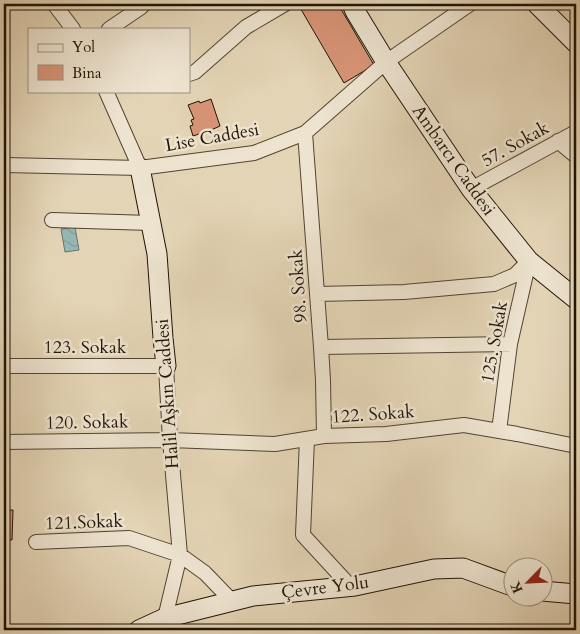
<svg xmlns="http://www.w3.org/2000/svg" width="580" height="634" viewBox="0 0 580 634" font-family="Cardo,serif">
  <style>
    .water { fill: url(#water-waves); stroke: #67766d }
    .building { fill: #d79476; stroke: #201405 }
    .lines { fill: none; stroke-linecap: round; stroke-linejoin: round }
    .street-casing { stroke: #514431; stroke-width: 16 }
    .secondary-casing { stroke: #201405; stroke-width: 21 }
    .street { stroke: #ede3cf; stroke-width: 14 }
    .secondary { stroke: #ede3cf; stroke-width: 19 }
    .labels { text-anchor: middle; stroke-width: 5; stroke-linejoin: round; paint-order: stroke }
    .street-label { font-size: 18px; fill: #201405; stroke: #ede3cf }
  </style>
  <defs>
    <pattern id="water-waves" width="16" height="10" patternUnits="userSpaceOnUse" patternTransform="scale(1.25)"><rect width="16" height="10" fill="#96b7b3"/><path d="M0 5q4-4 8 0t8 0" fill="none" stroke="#819c98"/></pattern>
  </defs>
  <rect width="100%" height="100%" fill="#e3d4b5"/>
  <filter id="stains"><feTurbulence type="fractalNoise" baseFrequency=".004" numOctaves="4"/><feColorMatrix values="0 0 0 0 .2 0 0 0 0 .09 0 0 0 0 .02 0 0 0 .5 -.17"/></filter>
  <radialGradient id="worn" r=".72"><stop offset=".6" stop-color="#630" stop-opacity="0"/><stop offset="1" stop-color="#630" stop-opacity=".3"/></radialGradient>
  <!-- water -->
  <path class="water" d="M75,227L79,250L65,252L61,229Z"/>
  <!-- building -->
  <path class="building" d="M303,4H338L374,65L344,83L299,6Z
    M211,99L220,126L211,130V131L200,135L199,134L193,136L190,126L193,125L191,120L194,119L188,105L199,101L200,103Z
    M4,304H6V342H4Z
    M4,382L5,420H4Z
    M4,510H13L12,540L4,539Z"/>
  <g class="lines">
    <defs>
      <path id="street" d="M54,4L73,29
        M109,29L140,8L144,4
        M189,74L195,72L246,27L285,4
        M106,91L140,168
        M305,133L321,347L323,380L324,436
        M558,141L576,156
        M4,165L140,168L254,153L305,133L386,62L470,4
        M471,189L576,132
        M52,220L151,223
        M318,294L404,292L494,284L515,275L529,261
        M321,347L510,344
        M4,366H166L170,440L180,555L165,618
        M499,431L510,344L529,261
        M307,439L303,535L350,586
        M4,442L170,440L275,444L324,436L386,434L464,425L517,434L576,446
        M36,542L129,538L180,555L205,573L232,601"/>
      <path id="secondary" d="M352,4L355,11L386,62L471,189L529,261L576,299
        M537,4L576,43
        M140,168L157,254L163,338L166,366
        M542,591L576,594
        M139,630L165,618L253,596L355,586L434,569L463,568L512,586"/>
    </defs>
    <!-- street casing -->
    <use href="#street" class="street-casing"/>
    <!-- secondary casing -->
    <use href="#secondary" class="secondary-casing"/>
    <!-- street -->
    <use href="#street" class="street"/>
    <!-- secondary -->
    <use href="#secondary" class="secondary"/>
  </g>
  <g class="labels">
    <!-- street labels -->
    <g class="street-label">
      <text transform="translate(212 137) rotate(-10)" y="6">Lise Caddesi</text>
      <text transform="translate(515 144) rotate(-29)" y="6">57. Sokak</text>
      <text transform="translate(454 160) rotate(55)" y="6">Ambarcı Caddesi</text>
      <text transform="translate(298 286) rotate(-94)" y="6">98. Sokak</text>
      <text transform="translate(494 342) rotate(-80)" y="6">125. Sokak</text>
      <text x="85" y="353">123. Sokak</text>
      <text transform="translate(167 394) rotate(-94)" y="6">Halil Aşkın Caddesi</text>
      <text transform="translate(373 414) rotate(-4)" y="6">122. Sokak</text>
      <text transform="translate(87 422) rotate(-1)" y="6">120. Sokak</text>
      <text transform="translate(84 522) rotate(-2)" y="6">121.Sokak</text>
      <text transform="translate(325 587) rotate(-7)" y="6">Çevre Yolu</text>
    </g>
  </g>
  <!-- margin -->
  <rect width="580" height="634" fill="none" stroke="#e3d4b5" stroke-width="20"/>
  <rect x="5" y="5" width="570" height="624" fill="none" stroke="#201405" stroke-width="2.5"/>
  <rect x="10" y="10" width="560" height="614" fill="none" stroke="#201405"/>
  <!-- legend -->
  <rect x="28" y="28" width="162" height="65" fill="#ede3cf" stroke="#9b907e"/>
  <rect x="38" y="44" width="25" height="8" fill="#ede3cf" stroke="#9b907e"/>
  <text x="72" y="52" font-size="15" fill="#201405">Yol</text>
  <rect x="38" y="65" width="25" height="15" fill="#d79476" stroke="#9b907e"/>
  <text x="72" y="78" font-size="15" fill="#201405">Bina</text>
  <!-- north arrow -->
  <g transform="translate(528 582) rotate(246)"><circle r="24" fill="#ede3cf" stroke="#9b907e"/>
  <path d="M0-4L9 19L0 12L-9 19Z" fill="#8f2418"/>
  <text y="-8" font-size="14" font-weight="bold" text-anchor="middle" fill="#201405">K</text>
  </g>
  <rect width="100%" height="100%" filter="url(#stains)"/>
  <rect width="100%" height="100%" fill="url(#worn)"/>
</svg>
